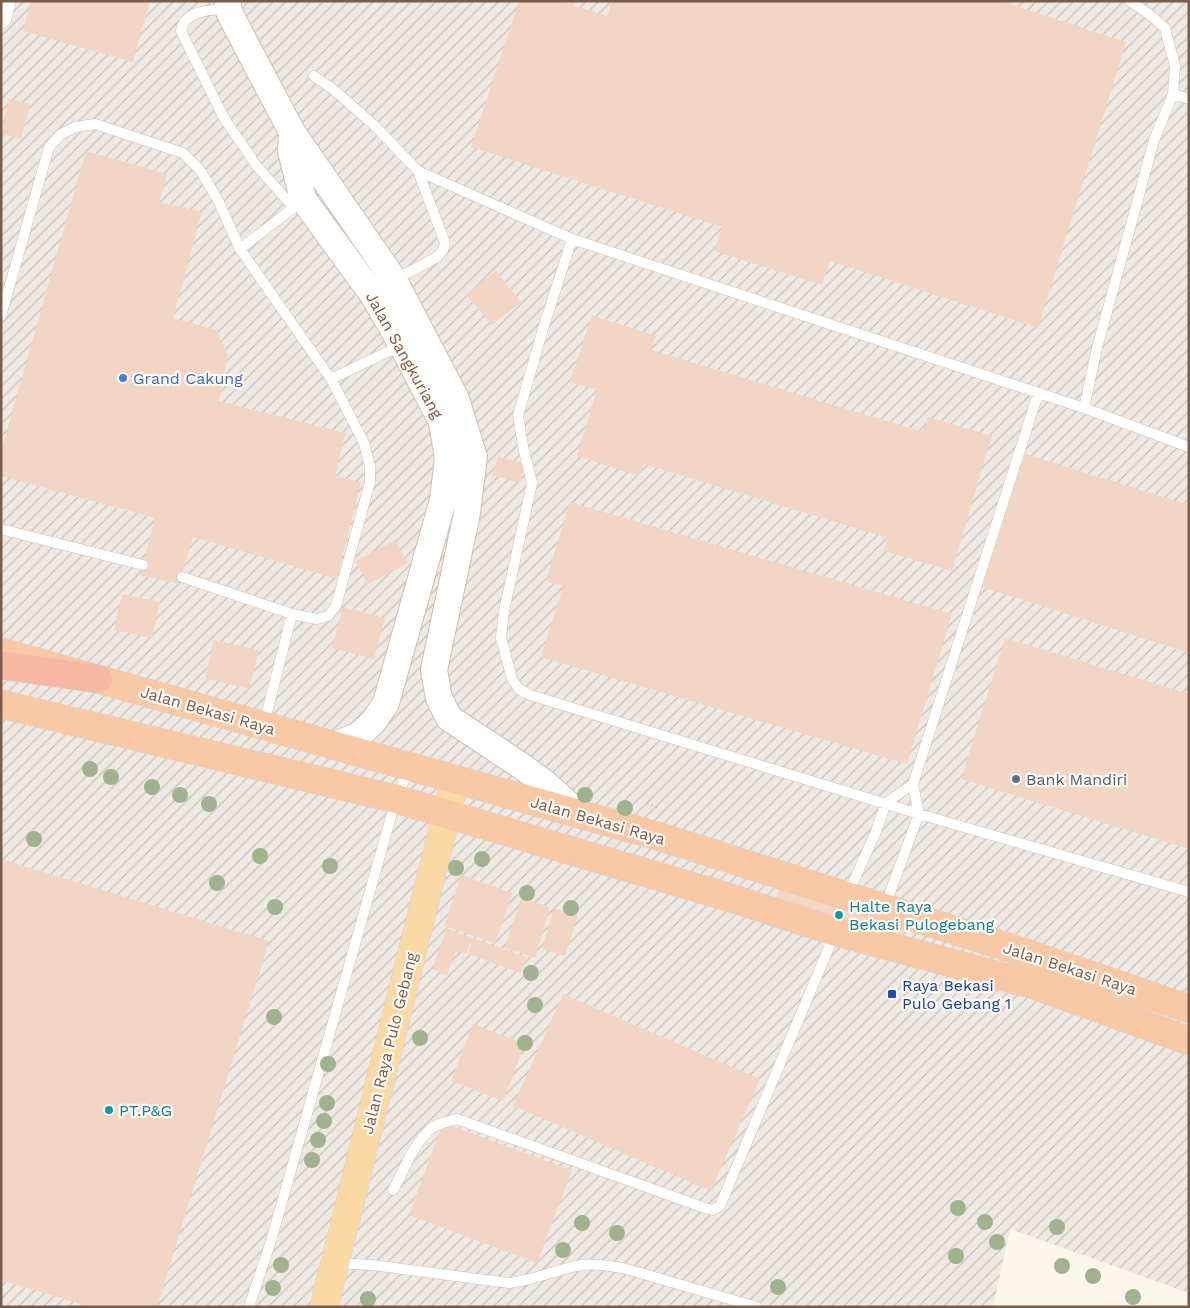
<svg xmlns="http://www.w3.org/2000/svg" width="1190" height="1308" viewBox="0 0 1190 1308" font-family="'Work Sans',sans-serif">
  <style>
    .industrial { fill: url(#industrial-furrows) }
    .building { fill: #f3d5c3 }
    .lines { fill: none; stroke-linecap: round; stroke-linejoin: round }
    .service-casing { stroke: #d1beb0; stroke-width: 11 }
    .minor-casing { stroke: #d1beb0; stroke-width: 22 }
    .tertiary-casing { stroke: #d1beb0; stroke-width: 28 }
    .primary-casing { stroke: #dad1cd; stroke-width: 29 }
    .trunk-casing { stroke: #dad1cd; stroke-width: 29 }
    .motorway-casing { stroke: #dad1cd; stroke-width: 29 }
    .path { stroke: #d9b8a5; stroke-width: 3; stroke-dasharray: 1 4; stroke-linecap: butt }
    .service { stroke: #fff; stroke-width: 10 }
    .minor { stroke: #fff; stroke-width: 21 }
    .tertiary { stroke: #fff; stroke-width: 26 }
    .primary { stroke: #fbd9a5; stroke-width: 28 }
    .trunk { stroke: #f9c8a4; stroke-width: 28 }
    .motorway { stroke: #f7b7a3; stroke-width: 28 }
    .tree { fill: #a0b28e }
    .shop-dot { fill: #3f7fe0; stroke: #fffaf3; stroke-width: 2 }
    .service-dot { fill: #5c6f8a; stroke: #fffaf3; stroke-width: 2 }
    .culture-dot { fill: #0f9aa8; stroke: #fffaf3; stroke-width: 2 }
    .transit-dot { fill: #1a4fb4; stroke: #fffaf3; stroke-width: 2 }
    .labels { text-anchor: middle; stroke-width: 4.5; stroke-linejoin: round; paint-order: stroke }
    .street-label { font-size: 16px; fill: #7a5c4d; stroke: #fffaf3 }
    .shop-label { font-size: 16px; fill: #366cbe; stroke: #fffaf3; text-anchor: start }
    .service-label { font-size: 16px; fill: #4e5e75; stroke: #fffaf3; text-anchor: start }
    .culture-label { font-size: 16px; fill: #0d838f; stroke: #fffaf3; text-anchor: start }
    .transit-label { font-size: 16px; fill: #164399; stroke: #fffaf3; text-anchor: start }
  </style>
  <defs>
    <pattern id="industrial-furrows" width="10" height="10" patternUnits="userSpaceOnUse" patternTransform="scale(1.25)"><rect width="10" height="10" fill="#efe9e4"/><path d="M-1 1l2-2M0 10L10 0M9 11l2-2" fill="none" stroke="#c7c0bb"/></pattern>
  </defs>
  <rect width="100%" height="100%" fill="#fdf6ec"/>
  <!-- industrial -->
  <path class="industrial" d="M1,1H1189V1293L1010,1229L993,1307H1Z"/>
  <!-- building -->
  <path class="building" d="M31,1H150L133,62L23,31Z
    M519,1H561L607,16L612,1H1001L1126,42L1038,328L830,261L822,285L714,251L722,227L471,147Z
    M9,99L30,104L21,139L1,134Z
    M86,151L167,174L159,202L202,212L173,318L216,330L228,355L219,401L345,433L335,476L361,482L337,579L193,537L179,584L140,575L155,518L1,476V451Z
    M496,271L521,302L492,325L466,294Z
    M592,315L656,336L651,350L923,432L928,417L992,436L952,571L884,551L888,538L644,464L639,476L577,456L597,390L570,382Z
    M1025,454L1189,505V653L982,587Z
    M498,456L525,464L520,483L492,475Z
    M570,502L952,614L907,764L541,657L563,586L546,581Z
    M395,540L408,563L368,584L355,561Z
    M122,594L160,602L152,638L114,630Z
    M343,607L385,618L374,659L332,648Z
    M1005,638L1189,694V849L961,779Z
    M214,640L259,650L249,689L205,678Z
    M1,859L269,941L157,1307H90L1,1280Z
    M461,875L513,893L495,943L444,926Z
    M779,888L904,928L900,941L775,901Z
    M521,898L550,907L535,958L505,948Z
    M554,908L578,916L565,956L542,949Z
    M447,928L472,938L466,954L456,951L447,975L432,969Z
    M473,938L526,957L521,973L468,954Z
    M563,994L760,1079L711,1191L513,1106Z
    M473,1024L525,1044L503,1101L451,1081Z
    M443,1123L572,1170L537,1263L409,1215Z"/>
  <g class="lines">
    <defs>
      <path id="service" d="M228,9C212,9 183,11 181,31L224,118L256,165L294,208
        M314,76L334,90L374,125L418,171L445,243L443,250L437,257L395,280
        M1173,94L1189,99
        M418,171L572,239L1084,408L1189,447
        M572,239L543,329L518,416L524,451L532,483L504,611L501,638L512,679L519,689L530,695L919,814L1189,892
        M240,249L297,205
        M1,316L49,147L61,134L76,127L95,124L183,153L200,170L218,200L240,249L331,379L364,443L370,467V482L336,606L328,616L317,619L292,614L182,577
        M331,379L402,345
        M1084,408L1097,348L1138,199L1154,140L1173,94L1175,66L1165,28L1150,15L1130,1
        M1,529L143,565
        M264,724L292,614
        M848,894L875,834L886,803L913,784
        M885,906L919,814L913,784L1038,394
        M393,1190C404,1171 413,1143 431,1129C438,1123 448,1121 457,1119L705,1208L713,1210L720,1206L835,933
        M335,1263L372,1265L509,1283C534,1280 556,1270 581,1265C595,1263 609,1266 623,1268L757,1307
        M249,1307L271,1241L396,799L410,767"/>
      <path id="minor" d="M1,18L5,1"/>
      <path id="tertiary" d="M228,1V9L232,18L292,132L394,280L456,399L474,457L467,513L434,670L439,698L449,718L523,767L546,784L579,814
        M292,134L291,151L303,199L373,295L402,345L442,422L448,458L443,500L386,703L374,721L358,736L334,745"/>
      <path id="primary" d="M324,1307L455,780"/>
      <path id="trunk" d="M1,652L661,837L1023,952L1189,1009
        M1,704L396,799L728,897L836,932L1034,985L1189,1041"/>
      <path id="motorway" d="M1,665L98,679"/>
    </defs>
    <!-- service casing -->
    <use href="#service" class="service-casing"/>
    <!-- minor casing -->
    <use href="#minor" class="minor-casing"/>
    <!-- tertiary casing -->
    <use href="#tertiary" class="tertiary-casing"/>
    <!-- primary casing -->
    <use href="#primary" class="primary-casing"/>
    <!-- trunk casing -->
    <use href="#trunk" class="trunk-casing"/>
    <!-- motorway casing -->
    <use href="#motorway" class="motorway-casing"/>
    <!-- path -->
    <path class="path" d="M647,803L658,807"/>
    <!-- service -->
    <use href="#service" class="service"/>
    <!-- minor -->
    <use href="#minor" class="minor"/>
    <!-- tertiary -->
    <use href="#tertiary" class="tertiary"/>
    <!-- primary -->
    <use href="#primary" class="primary"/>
    <!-- trunk -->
    <use href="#trunk" class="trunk"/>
    <!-- motorway -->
    <use href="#motorway" class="motorway"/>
  </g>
  <!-- trees -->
  <g class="tree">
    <circle cx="90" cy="769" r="8"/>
    <circle cx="111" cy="777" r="8"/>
    <circle cx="152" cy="787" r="8"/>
    <circle cx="180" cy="795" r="8"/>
    <circle cx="585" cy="795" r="8"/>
    <circle cx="209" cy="804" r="8"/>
    <circle cx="625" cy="808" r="8"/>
    <circle cx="34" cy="839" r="8"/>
    <circle cx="260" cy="856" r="8"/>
    <circle cx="482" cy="859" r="8"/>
    <circle cx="330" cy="866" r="8"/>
    <circle cx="456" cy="868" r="8"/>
    <circle cx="217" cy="883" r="8"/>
    <circle cx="527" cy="893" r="8"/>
    <circle cx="275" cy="907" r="8"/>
    <circle cx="571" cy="908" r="8"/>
    <circle cx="531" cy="973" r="8"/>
    <circle cx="535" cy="1005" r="8"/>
    <circle cx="274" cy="1017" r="8"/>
    <circle cx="420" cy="1038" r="8"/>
    <circle cx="525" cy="1043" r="8"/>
    <circle cx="328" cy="1064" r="8"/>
    <circle cx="327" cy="1103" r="8"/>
    <circle cx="324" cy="1121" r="8"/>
    <circle cx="318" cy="1140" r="8"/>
    <circle cx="312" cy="1160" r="8"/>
    <circle cx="958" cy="1208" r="8"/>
    <circle cx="985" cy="1222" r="8"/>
    <circle cx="582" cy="1223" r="8"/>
    <circle cx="1057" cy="1227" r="8"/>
    <circle cx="617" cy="1233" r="8"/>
    <circle cx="997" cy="1242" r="8"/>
    <circle cx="563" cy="1250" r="8"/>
    <circle cx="956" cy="1256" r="8"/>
    <circle cx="281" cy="1265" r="8"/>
    <circle cx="1062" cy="1266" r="8"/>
    <circle cx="1093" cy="1276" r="8"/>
    <circle cx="778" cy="1287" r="8"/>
    <circle cx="273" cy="1288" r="8"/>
    <circle cx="1133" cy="1297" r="8"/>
    <circle cx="368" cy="1299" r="8"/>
  </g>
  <!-- markers -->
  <circle class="shop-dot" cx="123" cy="378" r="5"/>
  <circle class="service-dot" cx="1016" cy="779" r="5"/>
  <g class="culture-dot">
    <circle cx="839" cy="915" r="5"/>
    <circle cx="109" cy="1110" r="5"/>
  </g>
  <rect class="transit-dot" x="887" y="989" width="10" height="10" rx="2.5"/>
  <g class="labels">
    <!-- street labels -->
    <g class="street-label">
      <text transform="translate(405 355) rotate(61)" y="6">Jalan Sangkuriang</text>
      <text transform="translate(208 710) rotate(16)" y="6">Jalan Bekasi Raya</text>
      <text transform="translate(598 820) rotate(16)" y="6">Jalan Bekasi Raya</text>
      <text transform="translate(1070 968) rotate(18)" y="6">Jalan Bekasi Raya</text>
      <text transform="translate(389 1043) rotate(-76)" y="6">Jalan Raya Pulo Gebang</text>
    </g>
    <!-- shop labels -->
    <g class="shop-label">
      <text x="133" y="384">Grand Cakung</text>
    </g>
    <!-- service labels -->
    <g class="service-label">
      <text x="1026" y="785">Bank Mandiri</text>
    </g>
    <!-- culture labels -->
    <g class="culture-label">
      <text x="849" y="912">Halte Raya<tspan x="849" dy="18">Bekasi Pulogebang</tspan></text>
      <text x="119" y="1116">PT.P&amp;G</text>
    </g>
    <!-- transit labels -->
    <g class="transit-label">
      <text x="902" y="991">Raya Bekasi<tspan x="902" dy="18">Pulo Gebang 1</tspan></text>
    </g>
  </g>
  <!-- border -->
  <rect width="1190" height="1308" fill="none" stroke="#7a5c4d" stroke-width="5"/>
</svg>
